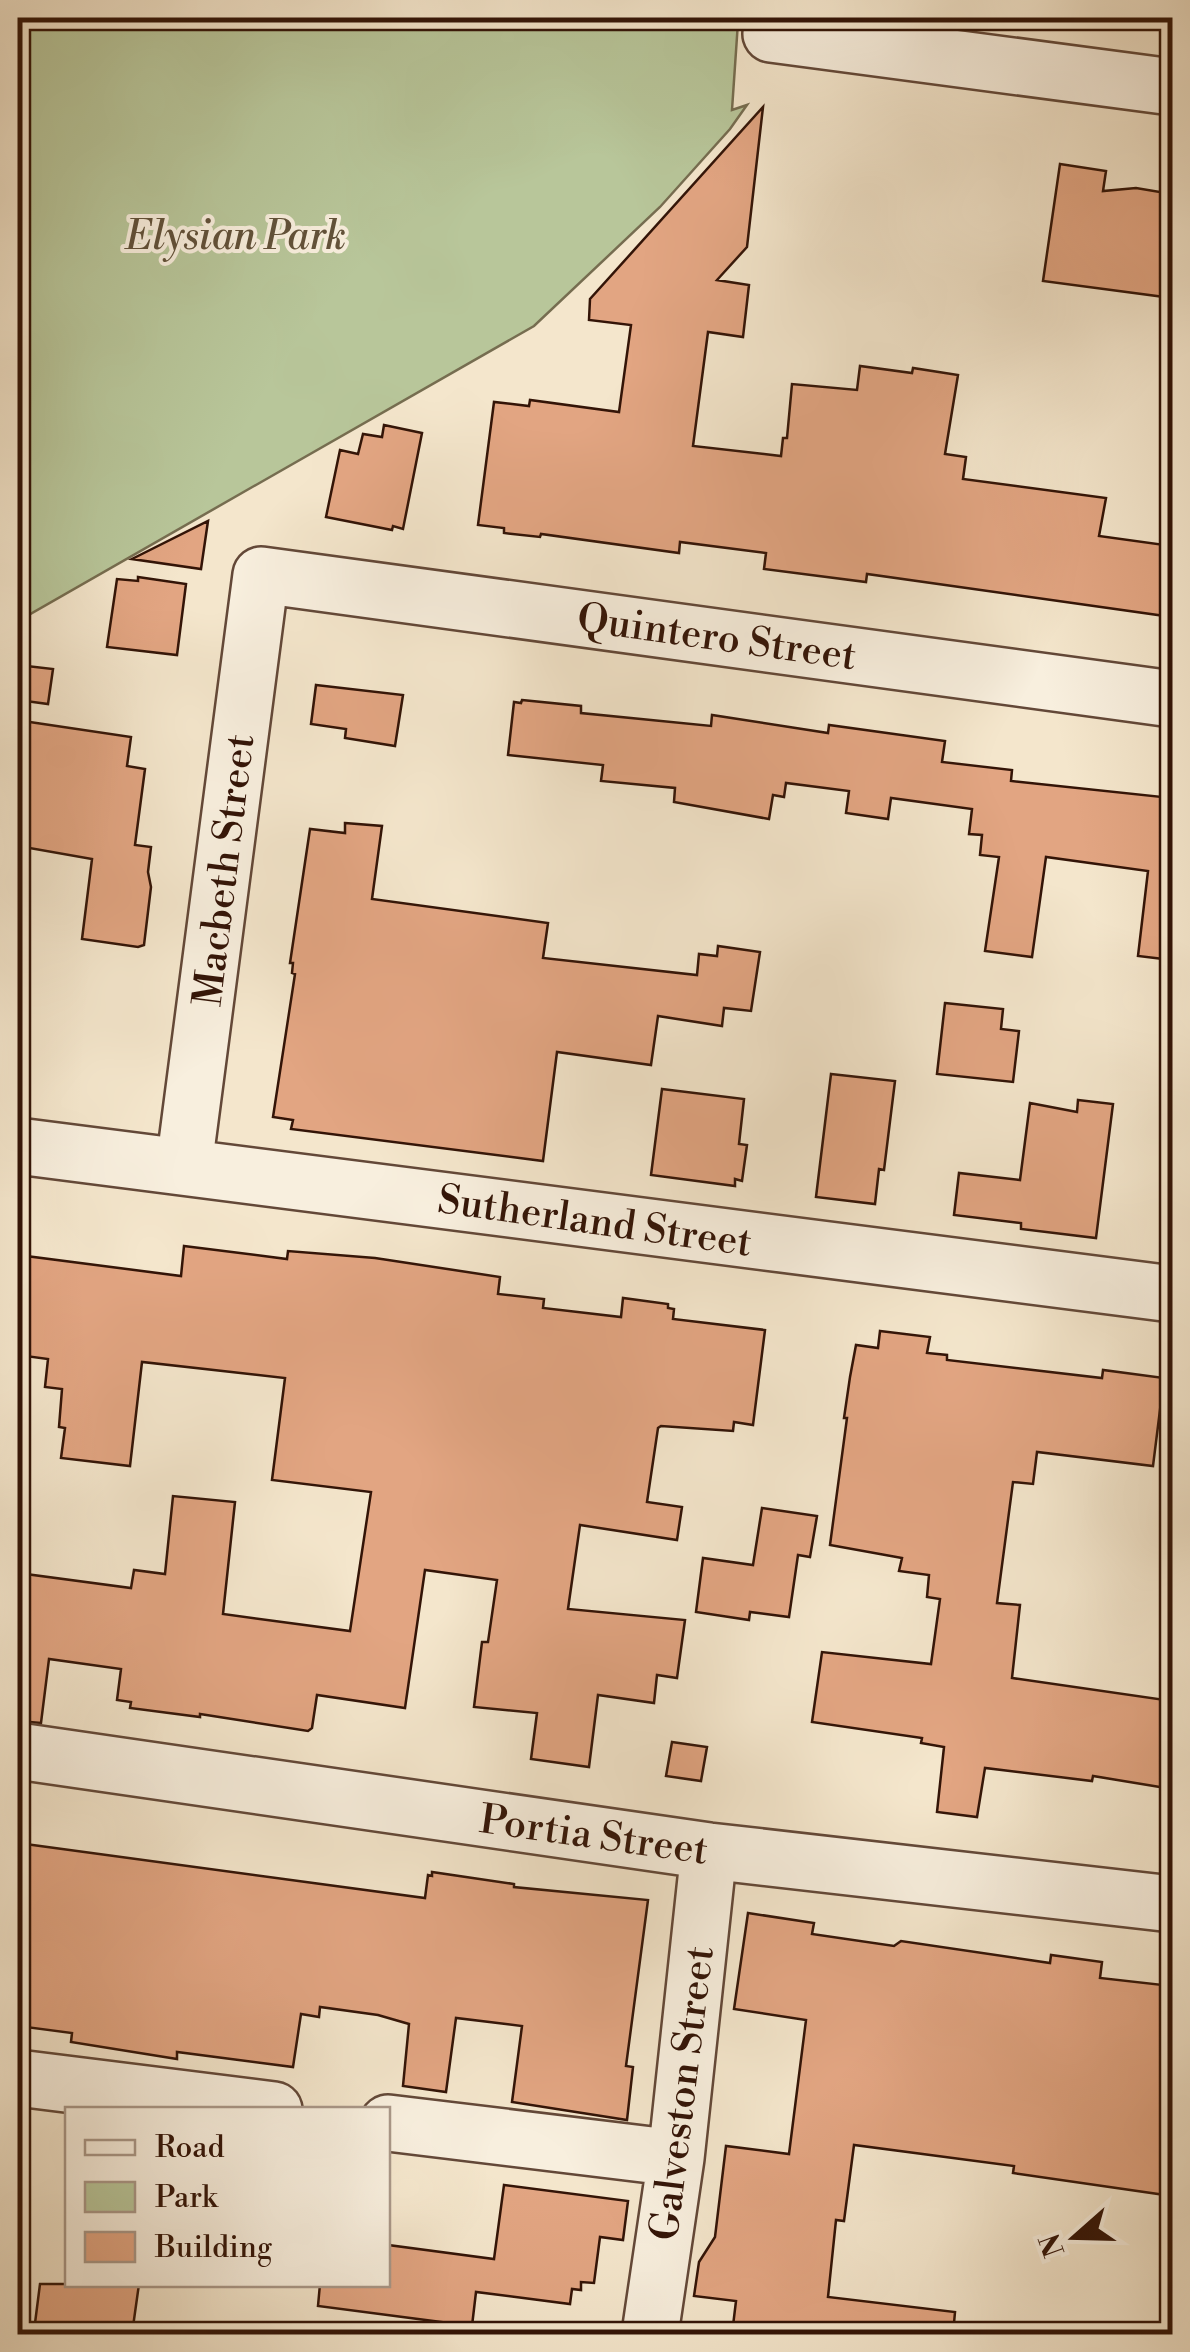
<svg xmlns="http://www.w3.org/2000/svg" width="1190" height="2352" viewBox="0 0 1190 2352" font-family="'Libre Bodoni',serif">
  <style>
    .green { fill: #b8c69a; stroke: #766d50; stroke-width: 2.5 }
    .building { fill: #e2a582; stroke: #331407; stroke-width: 2.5 }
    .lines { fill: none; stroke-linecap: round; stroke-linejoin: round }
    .minor-casing { stroke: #634838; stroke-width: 60 }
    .minor { stroke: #f8efde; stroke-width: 55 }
    .labels { text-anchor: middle; stroke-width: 8; stroke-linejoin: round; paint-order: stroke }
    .park-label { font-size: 40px; font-style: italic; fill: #62523a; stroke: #f8efde }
    .street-label { font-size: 40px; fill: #331407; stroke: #f8efde }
  </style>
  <rect width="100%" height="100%" fill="#f4e6cc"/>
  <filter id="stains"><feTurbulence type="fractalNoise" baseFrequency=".002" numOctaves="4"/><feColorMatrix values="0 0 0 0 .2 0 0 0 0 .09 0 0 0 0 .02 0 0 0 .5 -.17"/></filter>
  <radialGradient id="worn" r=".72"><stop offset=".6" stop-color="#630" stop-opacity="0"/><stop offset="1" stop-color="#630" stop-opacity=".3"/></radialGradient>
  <!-- green -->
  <path class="green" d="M18,18H729L727,21L738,22L732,110L747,105L730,129L660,207L534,326L18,621Z"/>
  <!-- building -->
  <path class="building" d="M763,107L747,247L717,280L749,285L743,337L708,332L693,446L781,456L783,438H787L792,384L857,390L860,366L912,373L913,368L958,375L945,454L966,457L963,479L1106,498L1099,536L1172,546V617L867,574L866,582L764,569L766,553L680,542L679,553L541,534L540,537L504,533V528L478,525L494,402L529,406L530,400L619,412L631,325L589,320L590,299Z
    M1060,164L1106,171L1103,191L1136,188L1172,194V298L1043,281Z
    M384,425L422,433L403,529L393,526L392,530L326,517L340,450L358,454L363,434L382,437Z
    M208,521L201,569L132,559Z
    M138,577L186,584L177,655L107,647L117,579L138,581Z
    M18,665L53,669L48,704L18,700Z
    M316,685L403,695L395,746L345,738L346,729L311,724Z
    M522,700L581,706V713L711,726L712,715L828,733L829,725L945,741L942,762L1012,770L1011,781L1172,798V960L1138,956L1148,871L1046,857L1032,957L985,951L999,857L980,855L982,835L969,834L972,809L891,798L888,819L846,813L849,791L786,783L784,797L773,795L769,819L674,802L675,788L601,781L603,765L508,755L514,702L521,703Z
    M23,721L131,737L127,766L145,769L135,845L151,847L148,872L151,887L144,945L138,947L82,939L92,859L18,846V760Z
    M345,823L382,826L372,899L548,923L543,958L697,975L699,954L717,956L718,946L760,952L751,1011L724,1008L722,1026L658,1016L651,1065L557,1052L543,1161L291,1129L293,1120L273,1117L295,974L292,973L293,963H290L310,829L345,833Z
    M945,1003L1003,1009L1001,1029L1019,1031L1013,1082L937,1074Z
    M831,1074L895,1081L884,1170L879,1169L875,1204L816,1197Z
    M662,1089L744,1099L739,1144L747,1145L742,1181L735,1179V1186L651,1175Z
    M1078,1100L1113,1104L1096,1238L1021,1229V1223L954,1215L959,1173L1020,1180L1030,1103L1077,1112Z
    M184,1246L287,1259L288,1251L375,1258L500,1277L498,1294L544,1299L543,1308L621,1317L623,1298L668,1304V1308L674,1309L673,1319L765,1330L753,1425L734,1422L733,1431L661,1426L658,1428L647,1502L682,1507L677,1540L580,1525L568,1609L685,1620L677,1678L657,1675L654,1703L598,1695L589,1767L531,1759L537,1713L474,1707L482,1642H488L497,1580L425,1570L405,1708L317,1695L312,1728L308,1731L200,1714V1717L130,1708L131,1702L117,1700L121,1669L49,1659L41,1723L18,1721V1573L131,1588L134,1570L165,1574L173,1496L235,1502L223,1614L350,1631L371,1492L272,1480L285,1378L142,1362L130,1466L61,1458L65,1428L59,1427L62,1389L45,1387L48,1359L18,1355V1255L181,1276Z
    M880,1331L930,1337L927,1353L947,1355V1360L1102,1378L1103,1370L1164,1378L1153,1466L1037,1452L1033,1484L1013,1482L997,1603L1020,1605L1012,1678L1172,1701V1789L1093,1776L1092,1781L985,1768L977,1817L937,1812L944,1747L921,1743L922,1738L812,1722L822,1652L931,1664L940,1599L927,1597L929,1575L899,1571L902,1558L830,1545L847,1418H844L850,1377L856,1345L878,1348Z
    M762,1508L817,1516L810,1557L798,1555L789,1617L750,1612L749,1620L696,1612L703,1558L753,1565Z
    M672,1742L707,1747L701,1781L666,1776Z
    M18,1843L425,1898L428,1875L432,1876V1872L514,1884V1887L648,1900L626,2066L633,2067L627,2120L512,2102L522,2026L456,2018L446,2092L403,2086L409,2024L378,2015L320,2007L319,2017L301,2014L293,2067L177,2052V2059L71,2042L72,2033L18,2026Z
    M748,1913L814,1923L812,1934L894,1946L901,1941L1050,1963L1051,1955L1102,1962L1100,1978L1172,1986V2071L1166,2125L1172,2126V2196L1013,2173L1014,2166L854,2145L844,2221L836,2220L828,2297L955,2312L953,2334H732L736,2301L694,2296L699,2262L715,2237L726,2146L789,2154L806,2020L734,2009Z
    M504,2185L628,2201L623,2240L600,2237L594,2283L581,2282V2290L572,2289L570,2304L476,2292L472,2326L318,2306L320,2284H388V2245L494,2259Z
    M40,2284H139L132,2334H63L34,2331Z"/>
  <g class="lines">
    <defs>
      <path id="minor" d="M771,34L1172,87
        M18,1146L1172,1294
        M184,1166L261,575L1172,699
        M18,1751L709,1851L1172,1904
        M18,2078L274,2110
        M388,2123L676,2158
        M650,2334L676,2158L709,1851"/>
    </defs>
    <!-- minor casing -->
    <use href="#minor" class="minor-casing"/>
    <!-- minor -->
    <use href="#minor" class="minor"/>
  </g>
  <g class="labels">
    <!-- park labels -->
    <g class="park-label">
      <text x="236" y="249">Elysian Park</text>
    </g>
    <!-- street labels -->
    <g class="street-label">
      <text transform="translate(717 636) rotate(8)" y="14">Quintero Street</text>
      <text transform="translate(223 870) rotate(-83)" y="14">Macbeth Street</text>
      <text transform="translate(595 1220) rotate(8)" y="14">Sutherland Street</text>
      <text transform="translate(594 1834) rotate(8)" y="14">Portia Street</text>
      <text transform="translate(681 2093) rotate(-83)" y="14">Galveston Street</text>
    </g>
  </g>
  <!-- margin -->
  <rect width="1190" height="2352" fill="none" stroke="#f4e6cc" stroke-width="60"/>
  <rect x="20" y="20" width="1150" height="2312" fill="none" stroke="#331407" stroke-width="5"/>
  <rect x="30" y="30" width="1130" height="2292" fill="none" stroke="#331407" stroke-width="2.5"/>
  <!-- legend -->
  <rect x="65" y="2107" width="325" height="180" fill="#f8efde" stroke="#a99788" stroke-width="2.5"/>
  <rect x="85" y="2140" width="50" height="15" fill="#f8efde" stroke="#a99788" stroke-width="2.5"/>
  <text x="155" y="2157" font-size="30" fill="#331407">Road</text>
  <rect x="85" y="2182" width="50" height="30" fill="#b8c69a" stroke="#a99788" stroke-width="2.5"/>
  <text x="155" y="2207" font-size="30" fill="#331407">Park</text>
  <rect x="85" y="2232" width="50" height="30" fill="#e2a582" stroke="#a99788" stroke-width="2.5"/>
  <text x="155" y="2257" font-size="30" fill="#331407">Building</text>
  <!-- north arrow -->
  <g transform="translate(1075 2237) rotate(250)" stroke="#f8efde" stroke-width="8" paint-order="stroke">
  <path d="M0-8L18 38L0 25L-18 38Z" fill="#331407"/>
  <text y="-15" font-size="28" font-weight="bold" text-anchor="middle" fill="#331407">N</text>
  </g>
  <rect width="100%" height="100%" filter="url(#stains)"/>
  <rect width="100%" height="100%" fill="url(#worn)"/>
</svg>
